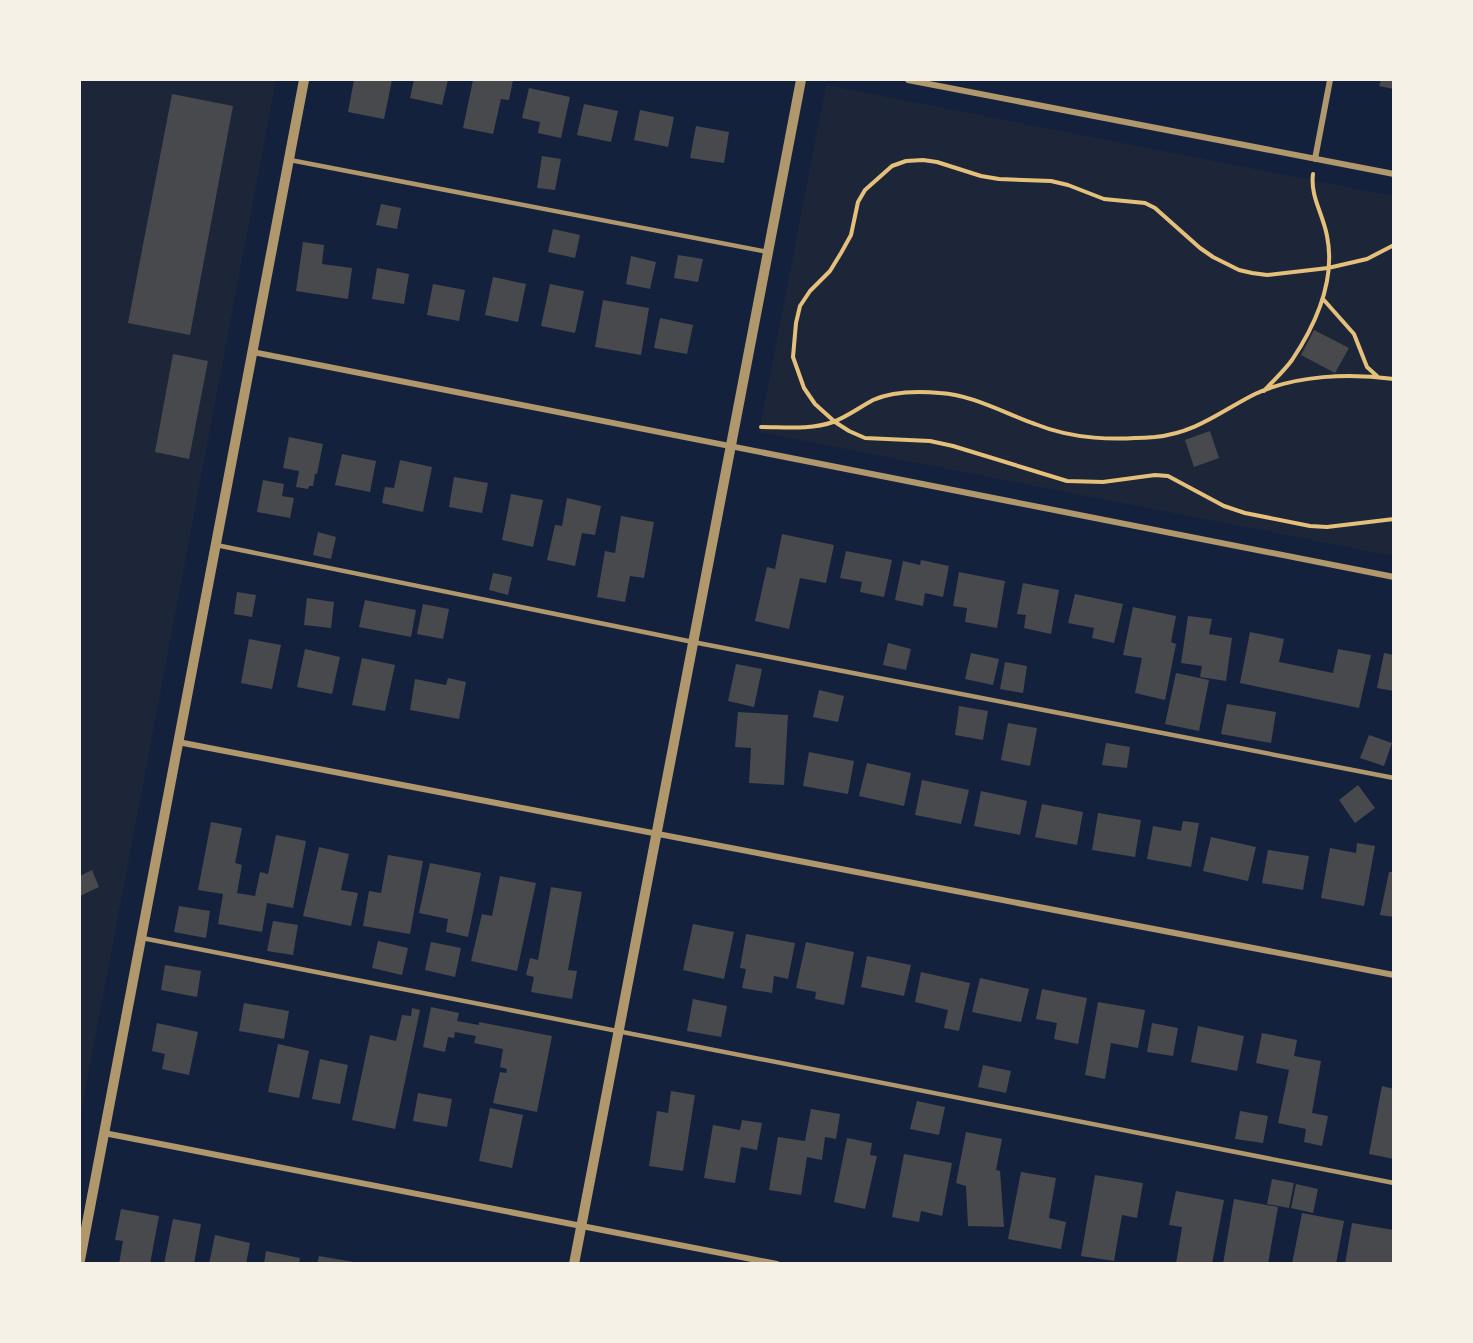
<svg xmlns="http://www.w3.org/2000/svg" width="1473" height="1343" viewBox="0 0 1473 1343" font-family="'Open Sans',sans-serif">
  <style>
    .green { fill: #1d2539 }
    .building { fill: #48494c }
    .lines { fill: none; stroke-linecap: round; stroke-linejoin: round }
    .path { stroke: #e5c07b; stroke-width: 4 }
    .service { stroke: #b1986c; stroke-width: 4.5 }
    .minor { stroke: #b1986c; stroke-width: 6 }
    .tertiary { stroke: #b1986c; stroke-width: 10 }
  </style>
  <rect width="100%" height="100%" fill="#14213d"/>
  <!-- green -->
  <path class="green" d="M80,80H276L80,1118Z
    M826,85L1393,196V556L759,432Z"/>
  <!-- building -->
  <path class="building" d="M354,80H392L384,119L348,112Z
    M414,80H448L442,105L410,98Z
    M473,80H513L509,100L501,99L493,134L463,128Z
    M1381,80H1394V89L1379,86Z
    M529,88L570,97L561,138L538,133L540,122L522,118Z
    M172,94L233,106L190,335L128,323Z
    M584,104L618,111L611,142L577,135Z
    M640,110L674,117L668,147L634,140Z
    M696,126L729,132L724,163L690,158Z
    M542,156L561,159L555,190L537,188Z
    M381,204L401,208L397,229L376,225Z
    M553,229L580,235L575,258L548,252Z
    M303,242L324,245L322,264L352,268L348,299L296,291Z
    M678,255L703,259L698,282L674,278Z
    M631,256L656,262L650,289L626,284Z
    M377,268L409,274L404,304L372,299Z
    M493,277L526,284L518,322L485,315Z
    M433,284L465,290L459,321L427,315Z
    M550,284L584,291L575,333L541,326Z
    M603,300L649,308L641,355L595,347Z
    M660,318L693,325L687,354L654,348Z
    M1314,330L1349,348L1335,373L1301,355Z
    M173,354L208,361L189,459L155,452Z
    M1210,431L1219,458L1194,467L1185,440Z
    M289,437L323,444L317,474H315L313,486H309L308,489L296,487L299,471L283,468Z
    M342,454L376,461L370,492L335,485Z
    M400,460L432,467L423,512L382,503L385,487L394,488Z
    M454,477L488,483L482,513L449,507Z
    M263,480L284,484L282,496L294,498L290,518L257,512Z
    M511,494L543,500L533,547L502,540Z
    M567,498L601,506L595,535L582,533L575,566L547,560L555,525L562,526Z
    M621,516L654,522L644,578L630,576L625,602L597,597L605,551L615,553Z
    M318,532L336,537L331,559L313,555Z
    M782,534L834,545L826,583L800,578L789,629L755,621L767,567L775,569Z
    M846,551L892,560L884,597L860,592L862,582L840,578Z
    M921,560L949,566L943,597L925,593L923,606L895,600L903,561L920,565Z
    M959,572L1005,581L997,628L965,622L967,608L953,606Z
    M493,573L512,577L508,595L489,590Z
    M1023,583L1059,590L1051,634L1024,628L1026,615L1017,614Z
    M237,592L256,595L252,617L234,614Z
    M1075,594L1123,604L1114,643L1092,638L1094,628L1068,623Z
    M307,598L334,602L331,628L304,625Z
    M365,600L416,610L411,637L359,627Z
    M423,604L449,609L443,639L417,634Z
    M1133,607L1176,616L1171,642L1176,644L1165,700L1135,693L1142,658L1123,655Z
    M1188,616L1212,619L1209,634L1232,638L1226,681L1200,677L1202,666L1181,663Z
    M1250,632L1284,639L1279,662L1333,673L1338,649L1371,655L1359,708L1240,683Z
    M249,639L281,645L272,689L241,683Z
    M888,643L911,649L906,670L883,665Z
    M305,649L340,657L332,694L297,687Z
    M971,653L999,659L993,685L965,679Z
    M1384,653L1394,655V691L1377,688Z
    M362,658L395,665L385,711L352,705Z
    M1005,662L1027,666L1023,693L1000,689Z
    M736,664L762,669L754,707L728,701Z
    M1176,673L1209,680L1199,731L1165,724Z
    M448,678L466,682L459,719L410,710L415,679L446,685Z
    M819,690L844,696L838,722L813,717Z
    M1227,704L1276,712L1271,743L1221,734Z
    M959,706L988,711L983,740L955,735Z
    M738,712L788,715L784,785L749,783L751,748L735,747Z
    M1008,723L1037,728L1030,766L1001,760Z
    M1369,735L1392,743L1384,766L1360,758Z
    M1106,743L1130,747L1127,768L1102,765Z
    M809,752L854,761L848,794L803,786Z
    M867,763L911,773L904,806L859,796Z
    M922,780L969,790L961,824L915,815Z
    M1358,785L1375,808L1355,823L1339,800Z
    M981,791L1027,801L1020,835L974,826Z
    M1042,804L1083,812L1077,845L1035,837Z
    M1098,813L1141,820L1135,857L1092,850Z
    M1183,821L1199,823L1191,867L1147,859L1153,826L1181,831Z
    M211,822L242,828L235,863L242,865L237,893L255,896L260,872L268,874L276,835L306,841L293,908L267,903L262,932L218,924L223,894L198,890Z
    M1211,837L1256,847L1248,881L1203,871Z
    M1357,843L1375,846L1364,906L1321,898L1330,848L1356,853Z
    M319,847L349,854L341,890L358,893L351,926L303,916Z
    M1268,850L1309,856L1303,890L1262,883Z
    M388,855L423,861L410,934L363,926L369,891L381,893Z
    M430,863L481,873L468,937L446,932L448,919L419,913Z
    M92,870L99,887L80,896V876Z
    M1389,872H1394V917L1380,915Z
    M500,876L536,883L517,971L471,961L482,914L492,916Z
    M551,887L582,892L568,970L577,971L572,999L531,992L534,977L526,975L530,958L538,960Z
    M179,906L210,911L206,938L174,932Z
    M273,921L298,925L293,955L267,951Z
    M693,924L734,932L724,979L683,970Z
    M746,934L795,943L788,979L774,976L772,993L742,988L746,969L740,968Z
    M378,941L408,948L402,975L372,968Z
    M431,942L461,948L455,977L425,970Z
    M806,942L854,952L844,1005L815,999L816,992L796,988Z
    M867,956L911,965L904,996L861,987Z
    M165,965L201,971L197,997L161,990Z
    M921,972L970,983L959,1031L944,1028L948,1010L915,1002Z
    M980,978L1029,989L1021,1022L972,1012Z
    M1042,989L1087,998L1078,1044L1054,1039L1057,1023L1036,1019Z
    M693,999L727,1006L721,1037L687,1031Z
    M1098,1002L1145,1010L1138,1048L1111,1043L1105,1079L1085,1075Z
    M244,1003L289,1011L284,1039L239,1031Z
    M431,1007L459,1013L457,1021L479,1025V1022L552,1036L537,1112L493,1103L500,1072L506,1073L507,1069L500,1067L503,1049L474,1043L476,1036L455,1032L454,1038L448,1037L445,1052L423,1047Z
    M412,1008L420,1010L395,1129L352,1120L370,1035L396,1041L402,1015L411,1016Z
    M157,1023L198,1032L189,1075L162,1069L165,1054L152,1051Z
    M1152,1023L1178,1028L1173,1056L1147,1052Z
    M1198,1026L1244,1036L1237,1071L1191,1062Z
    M1262,1033L1297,1040L1294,1056L1321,1061L1312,1113L1328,1116L1322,1146L1304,1142L1306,1129L1278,1123L1289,1070L1256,1063Z
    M278,1044L309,1051L299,1098L268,1092Z
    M320,1059L348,1065L340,1104L312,1099Z
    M983,1065L1011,1071L1006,1093L978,1087Z
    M1382,1086L1394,1089V1159L1369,1154Z
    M671,1091L695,1095L683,1171L649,1166L657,1111L668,1113Z
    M418,1093L452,1099L447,1127L413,1121Z
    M917,1101L945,1107L939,1135L910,1129Z
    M490,1108L523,1115L512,1168L479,1161Z
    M811,1109L840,1114L836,1139L825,1137L822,1160L807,1157L801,1195L769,1190L778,1137L805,1141Z
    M1240,1111L1268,1116L1263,1143L1235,1139Z
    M742,1120L762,1123L757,1150L741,1147L735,1183L704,1178L713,1125L740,1130Z
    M966,1132L1002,1139L996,1170L1000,1171L1004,1227L968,1226L966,1186L956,1183Z
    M847,1138L872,1143L870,1155L877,1156L865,1209L834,1202Z
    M904,1154L952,1163L942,1216L921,1211L919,1222L892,1217Z
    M1021,1172L1056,1178L1049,1218L1066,1222L1061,1249L1008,1239Z
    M1095,1175L1143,1183L1137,1218L1122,1215L1114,1261L1081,1256Z
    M1272,1179L1294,1183L1289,1208L1267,1204Z
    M1296,1184L1318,1189L1313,1213L1291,1208Z
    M1176,1191L1224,1200L1212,1264H1176L1182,1227L1169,1225Z
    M1234,1199L1278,1207L1268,1264H1223Z
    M121,1209L159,1216L150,1264H119L123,1241L115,1240Z
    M1302,1213L1344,1221L1336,1264H1292Z
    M173,1219L201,1224L194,1264H164Z
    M1352,1223L1394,1230L1392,1264H1345Z
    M215,1235L250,1243L246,1264H209Z
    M266,1251L300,1258L299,1264H264Z
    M319,1256L354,1262V1264H317Z"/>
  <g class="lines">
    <!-- path -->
    <path class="path" d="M1394,245L1367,259L1328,268L1267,275L1252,273L1239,270L1213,257L1200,248L1155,208L1145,203L1104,199L1068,185L1051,181L999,179L981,176L937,162L923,160L906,161L892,166L865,190L858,202L851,235L841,253L830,271L810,291L800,306L796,323L793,357L804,388L815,404L835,422L849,431L865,438L930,441L953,446L1067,481L1103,482L1155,475L1168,476L1224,506L1245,513L1310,526L1327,527L1394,519
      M1323,299L1354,334L1367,367L1377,376
      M1264,391C1273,381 1284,371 1292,360C1316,324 1336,280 1327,236C1323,214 1310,196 1313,174
      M761,427C784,427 811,430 833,422C847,417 860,407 873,400C893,391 918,391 940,393C973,395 1004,413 1035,424C1075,440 1113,440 1155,437C1196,433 1221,411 1255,394C1296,375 1349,373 1394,379"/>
    <!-- service -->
    <path class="service" d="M290,160L768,252
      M216,545L693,642L1394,778
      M142,938L1394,1183"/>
    <!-- minor -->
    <path class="minor" d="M908,80L1394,174
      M1315,159L1330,80
      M253,352L1394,577
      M178,742L1394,975
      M104,1133L777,1264"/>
    <!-- tertiary -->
    <path class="tertiary" d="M80,1260L304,80
      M574,1264L801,80"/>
  </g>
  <!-- border -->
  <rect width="1473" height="1343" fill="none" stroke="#f6f1e7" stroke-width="162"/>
</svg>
